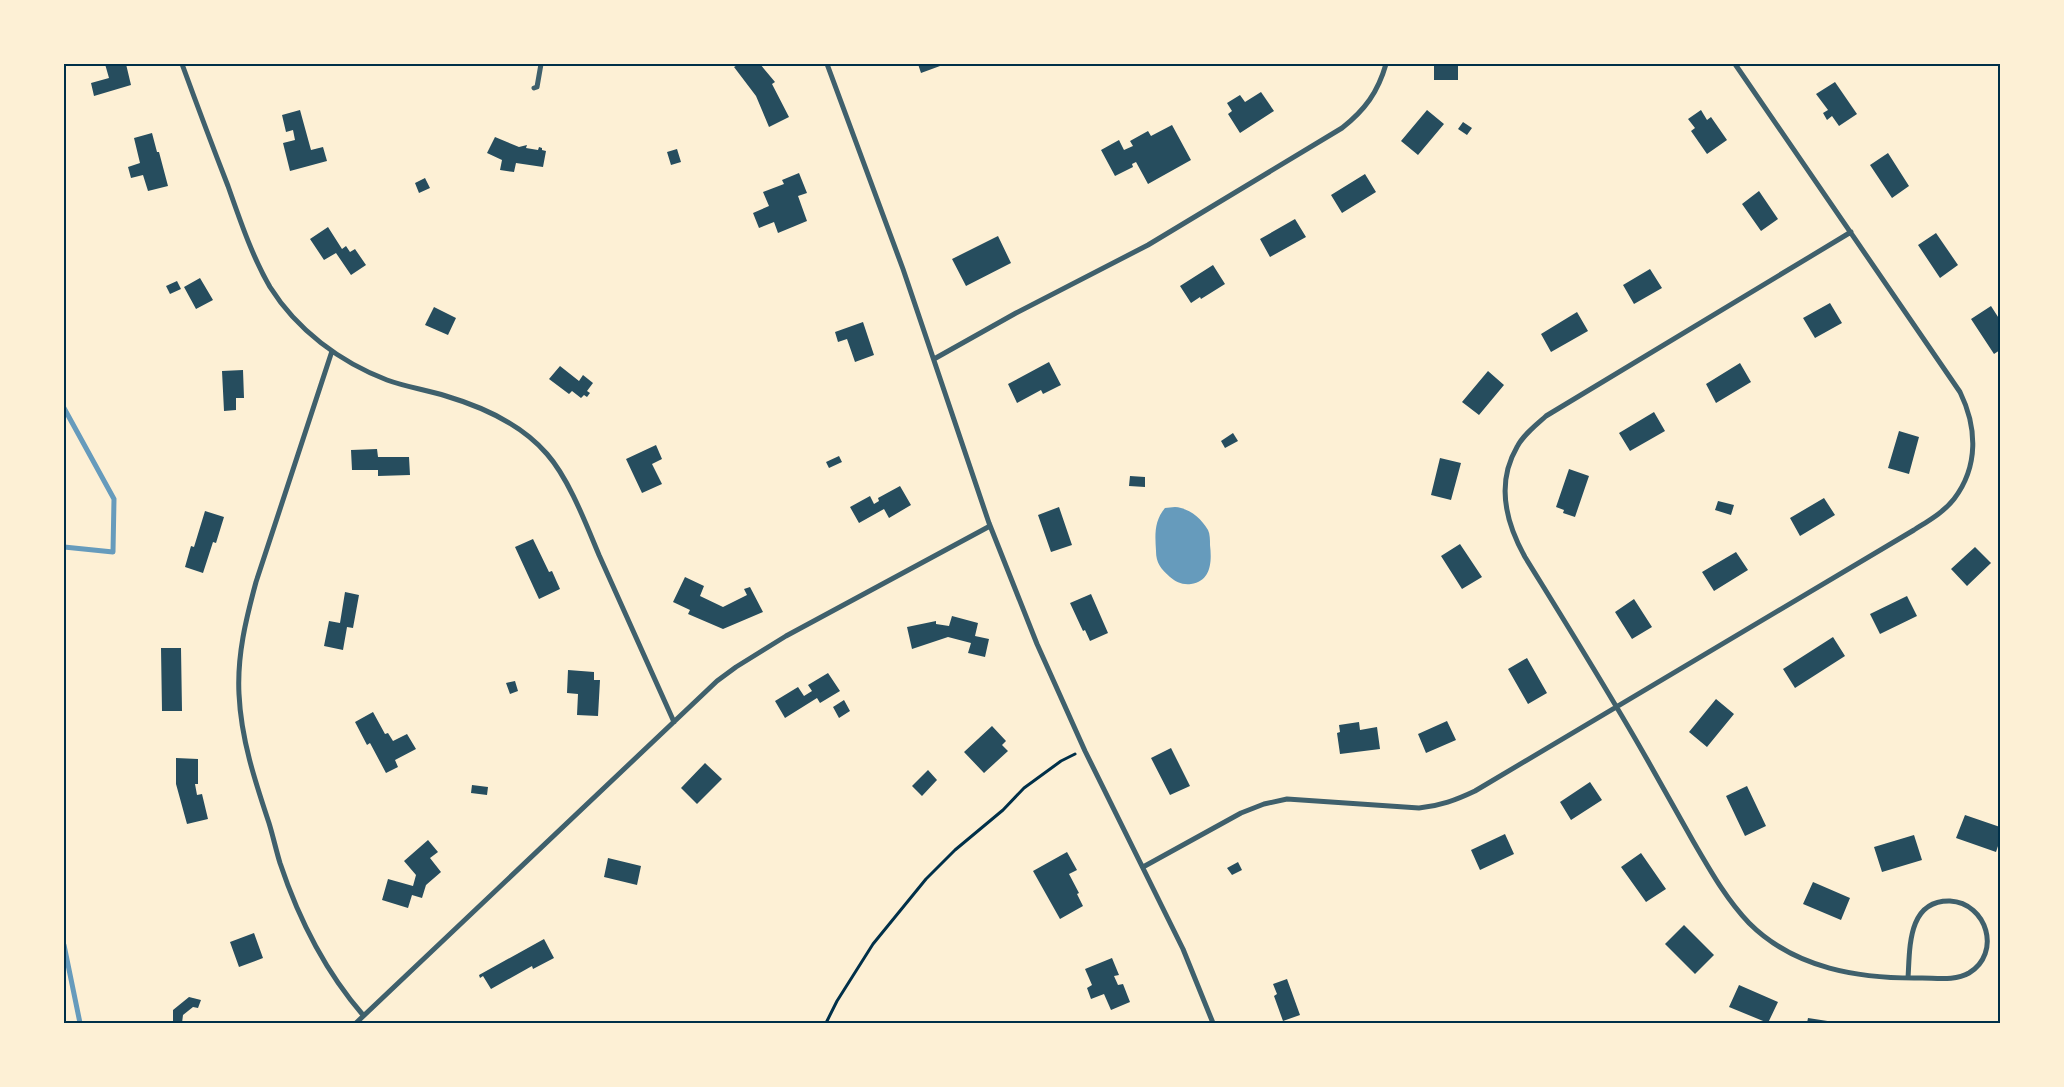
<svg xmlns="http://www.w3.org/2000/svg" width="2064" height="1087" viewBox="0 0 2064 1087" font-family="Lato,sans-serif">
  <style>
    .water { fill: #669bbc }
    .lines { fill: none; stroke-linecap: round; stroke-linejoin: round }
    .stream { stroke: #669bbc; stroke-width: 5 }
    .building { fill: #264d5e }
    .path { stroke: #003049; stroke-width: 3 }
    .minor { stroke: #3f606c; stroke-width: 5 }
    .neatline { fill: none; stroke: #003049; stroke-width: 2 }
  </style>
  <rect width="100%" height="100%" fill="#fdf0d5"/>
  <!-- water -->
  <path class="water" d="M1175,507C1189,508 1201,518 1208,530C1210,534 1210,540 1210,545C1212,562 1211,581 1191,584C1182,585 1176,582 1170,577C1161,569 1156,563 1156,551C1155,535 1154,521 1165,508Z"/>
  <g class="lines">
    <!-- stream -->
    <path class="stream" d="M64,408L114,499L113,552L64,547
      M64,945L80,1023"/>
  </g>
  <!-- building -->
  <path class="building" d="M105,64H126L131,85L94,96L91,83L109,78Z
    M739,64H760L775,82L772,84L789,117L769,127L756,96L734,67Z
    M918,64H939L940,66L921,73Z
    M1434,64H1458V80H1434Z
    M1835,82L1857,114L1839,126L1832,116L1827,120L1823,113L1828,110L1816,94Z
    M1261,92L1274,111L1240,133L1228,114L1232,111L1227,103L1240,95L1245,102Z
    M300,110L311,150L323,147L327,161L290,171L283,143L295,140L293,130L286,132L282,115Z
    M1427,110L1444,124L1418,155L1401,141Z
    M1701,110L1707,120L1711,117L1727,140L1707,154L1691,131L1695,128L1688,119Z
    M1463,122L1472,128L1467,135L1458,129Z
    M1172,125L1191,160L1148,184L1136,162L1132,164L1133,167L1115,176L1101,150L1119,140L1124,150L1133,146L1130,141L1148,131L1151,136Z
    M152,133L157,152H159L168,186L148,191L143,175L131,178L128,167L140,163L134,138Z
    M495,137L519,147L527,145L526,148L538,150L539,147L542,148V150L546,151L543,167L516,163L514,172L500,170L502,160L487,153Z
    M677,149L681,162L671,165L667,152Z
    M1888,153L1909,186L1892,198L1870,165Z
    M799,173L807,193L798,196L807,221L778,233L774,222L759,228L753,213L769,206L763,192L784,184L782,180Z
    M1365,174L1376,192L1342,213L1331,195Z
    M425,178L430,188L419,193L415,183Z
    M1759,191L1778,219L1761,231L1742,204Z
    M1295,219L1306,237L1270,257L1260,239Z
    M328,227L342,249L346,246L350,252L355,249L366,265L351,275L336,253L324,260L310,239Z
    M1936,233L1958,265L1940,278L1918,245Z
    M998,236L1011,263L966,286L952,259Z
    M1213,265L1225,284L1201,299L1200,297L1191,303L1180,286Z
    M1650,269L1662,288L1634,304L1623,285Z
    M200,278L213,300L196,309L184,287Z
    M177,281L181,289L170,294L166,286Z
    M1830,303L1842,323L1815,338L1803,318Z
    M1991,306L2000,320V350L1994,354L1971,319Z
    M434,307L456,318L448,335L425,325Z
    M1577,312L1588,331L1551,352L1541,334Z
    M863,322L874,355L855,362L847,339L838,342L835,332Z
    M1049,362L1061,385L1043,394L1041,390L1017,403L1008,384Z
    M1740,363L1751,382L1716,403L1706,384Z
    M560,366L579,381L583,375L593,383L587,391L590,393L587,397L584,395L581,398L572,391L569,394L549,379Z
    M243,370L244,398H236V410L224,411L222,371Z
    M1488,371L1504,385L1479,415L1462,402Z
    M1654,412L1665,431L1630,451L1619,433Z
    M1899,431L1919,437L1909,474L1888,468Z
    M1233,433L1238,441L1225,448L1221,441Z
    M656,445L662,459L652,464L662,484L642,493L626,459Z
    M377,449L378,457H409L410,475L378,476V470H352L351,450Z
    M839,456L842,462L829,468L826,462Z
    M1440,458L1461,463L1451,500L1431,495Z
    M1569,469L1589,476L1575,517L1563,513L1564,510L1556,507Z
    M1130,476L1145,477V487L1129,486Z
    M900,486L911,505L889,518L884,509L859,523L850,507L870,496L874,504L879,501L878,498Z
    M1824,498L1835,515L1800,536L1790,518Z
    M1718,501L1734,505L1731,515L1715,510Z
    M1059,507L1072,545L1051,552L1038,515Z
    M205,511L224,517L216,543L213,542L203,573L185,567L191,546L194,547Z
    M533,539L549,572L552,571L560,589L539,599L515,547Z
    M1460,544L1482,577L1462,589L1441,556Z
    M1975,547L1991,563L1967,586L1951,569Z
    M1736,552L1748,570L1714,591L1702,572Z
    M685,577L704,586L700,596L723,607L747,595L744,589L750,587L763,612L723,629L688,614L690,610L673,602Z
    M345,592L359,595L353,628L347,627L343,650L324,646L329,621L340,623Z
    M1091,594L1108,633L1090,641L1085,630L1083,631L1070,603Z
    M1907,596L1917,616L1880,634L1870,614Z
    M1634,599L1652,627L1632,639L1615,612Z
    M952,616L978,623L975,636L989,639L985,657L968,653L971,643L948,637L912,649L907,627L936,621V624L949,626Z
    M1833,637L1845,656L1795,688L1783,669Z
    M161,648H181L182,711H162Z
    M1527,658L1547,693L1528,704L1508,669Z
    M568,670L594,672V680H600L598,716L577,715L578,694L567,693Z
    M828,673L840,691L820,703L817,698L785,718L775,701L798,687L804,696L812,691L808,685Z
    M515,681L518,691L510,694L506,683Z
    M1716,699L1734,714L1707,747L1689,732Z
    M844,700L850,711L839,718L833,707Z
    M373,712L385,734L388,733L393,741L407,734L416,749L395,760L398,767L386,773L370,743L367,745L355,722Z
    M1447,721L1456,740L1426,753L1418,734Z
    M1359,722L1360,730L1377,727L1380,749L1340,754L1337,733L1340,732L1339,725Z
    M992,726L1006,741L1002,745L1008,751L984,773L964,752Z
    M1171,748L1190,786L1170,795L1151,758Z
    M176,758L198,759V784H195L197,795L202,794L208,819L187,824L176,784Z
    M705,763L722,779L697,804L681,788Z
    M928,770L937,780L922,796L912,786Z
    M1590,782L1602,800L1571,820L1560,802Z
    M472,785L488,787L487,795L471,793Z
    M1747,786L1766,826L1745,836L1726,796Z
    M1965,815L2000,827V840L1996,852L1956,838Z
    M1505,834L1514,854L1480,870L1471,850Z
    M1914,835L1922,860L1882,872L1874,847Z
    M428,840L438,852L430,858L441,872L426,885L422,898L412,895L408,908L382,900L388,879L413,886L416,875L404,861Z
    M1067,852L1077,870L1069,874L1079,893L1077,894L1083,906L1060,919L1033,871Z
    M1641,853L1666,889L1646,902L1621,867Z
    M608,858L641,866L637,885L604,877Z
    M1238,862L1242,870L1232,875L1227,868Z
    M1813,882L1850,898L1841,920L1803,904Z
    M1684,925L1714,955L1695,974L1665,944Z
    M254,933L263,958L239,967L230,942Z
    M544,939L554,958L533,969L532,966L491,989L483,976L480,978L479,975Z
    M1112,958L1119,975L1114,976L1118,985L1123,984L1130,1002L1111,1010L1104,994L1091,999L1087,988L1092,985L1085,969Z
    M1287,979L1300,1015L1283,1021L1274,996L1277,994L1273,984Z
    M1739,985L1778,1002L1768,1023L1729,1007Z
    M189,997L201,1000L198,1008L193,1007L183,1015L182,1023H173V1010Z
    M1808,1018L1834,1022V1023H1807Z"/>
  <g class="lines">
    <!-- path -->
    <path class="path" d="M826,1023L837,1001L873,944L926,879L955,850L1003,810L1024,788L1061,761L1075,754"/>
    <!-- minor -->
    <path class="minor" d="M182,64C197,105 212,145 228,186C240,220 252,256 270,287C297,330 340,362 387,380C406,387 427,390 446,396C483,407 522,425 547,454C569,479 586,524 599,555C624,610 649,666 674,722
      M827,64L903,269L989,523L1037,644L1085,751L1183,949L1213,1023
      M534,88L537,87L541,64
      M1851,232L1546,416C1536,425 1523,435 1517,447C1496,483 1506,523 1525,557C1567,625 1609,692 1648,761C1663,788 1678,814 1693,841C1710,870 1726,899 1749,923C1795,969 1860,979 1922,978C1937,978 1955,981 1969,973C2002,953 1987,903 1950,901C1907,900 1910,949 1908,978
      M332,351L256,582C246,619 237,655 239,694C241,739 255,781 269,823C273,836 276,850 280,863C299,920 324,970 363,1015
      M934,359L1016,313L1148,245L1342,128C1365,110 1378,92 1386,64
      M1143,867L1241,813L1264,804L1287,799L1419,808C1440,806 1456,800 1475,791L1914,530C1928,521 1944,512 1954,499C1979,466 1977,427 1960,392L1735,64
      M356,1023L717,681L736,667L786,636L990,526"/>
  </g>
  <!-- border -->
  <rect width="2064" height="1087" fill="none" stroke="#fdf0d5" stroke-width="130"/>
  <rect x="65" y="65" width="1934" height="957" class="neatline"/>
</svg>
